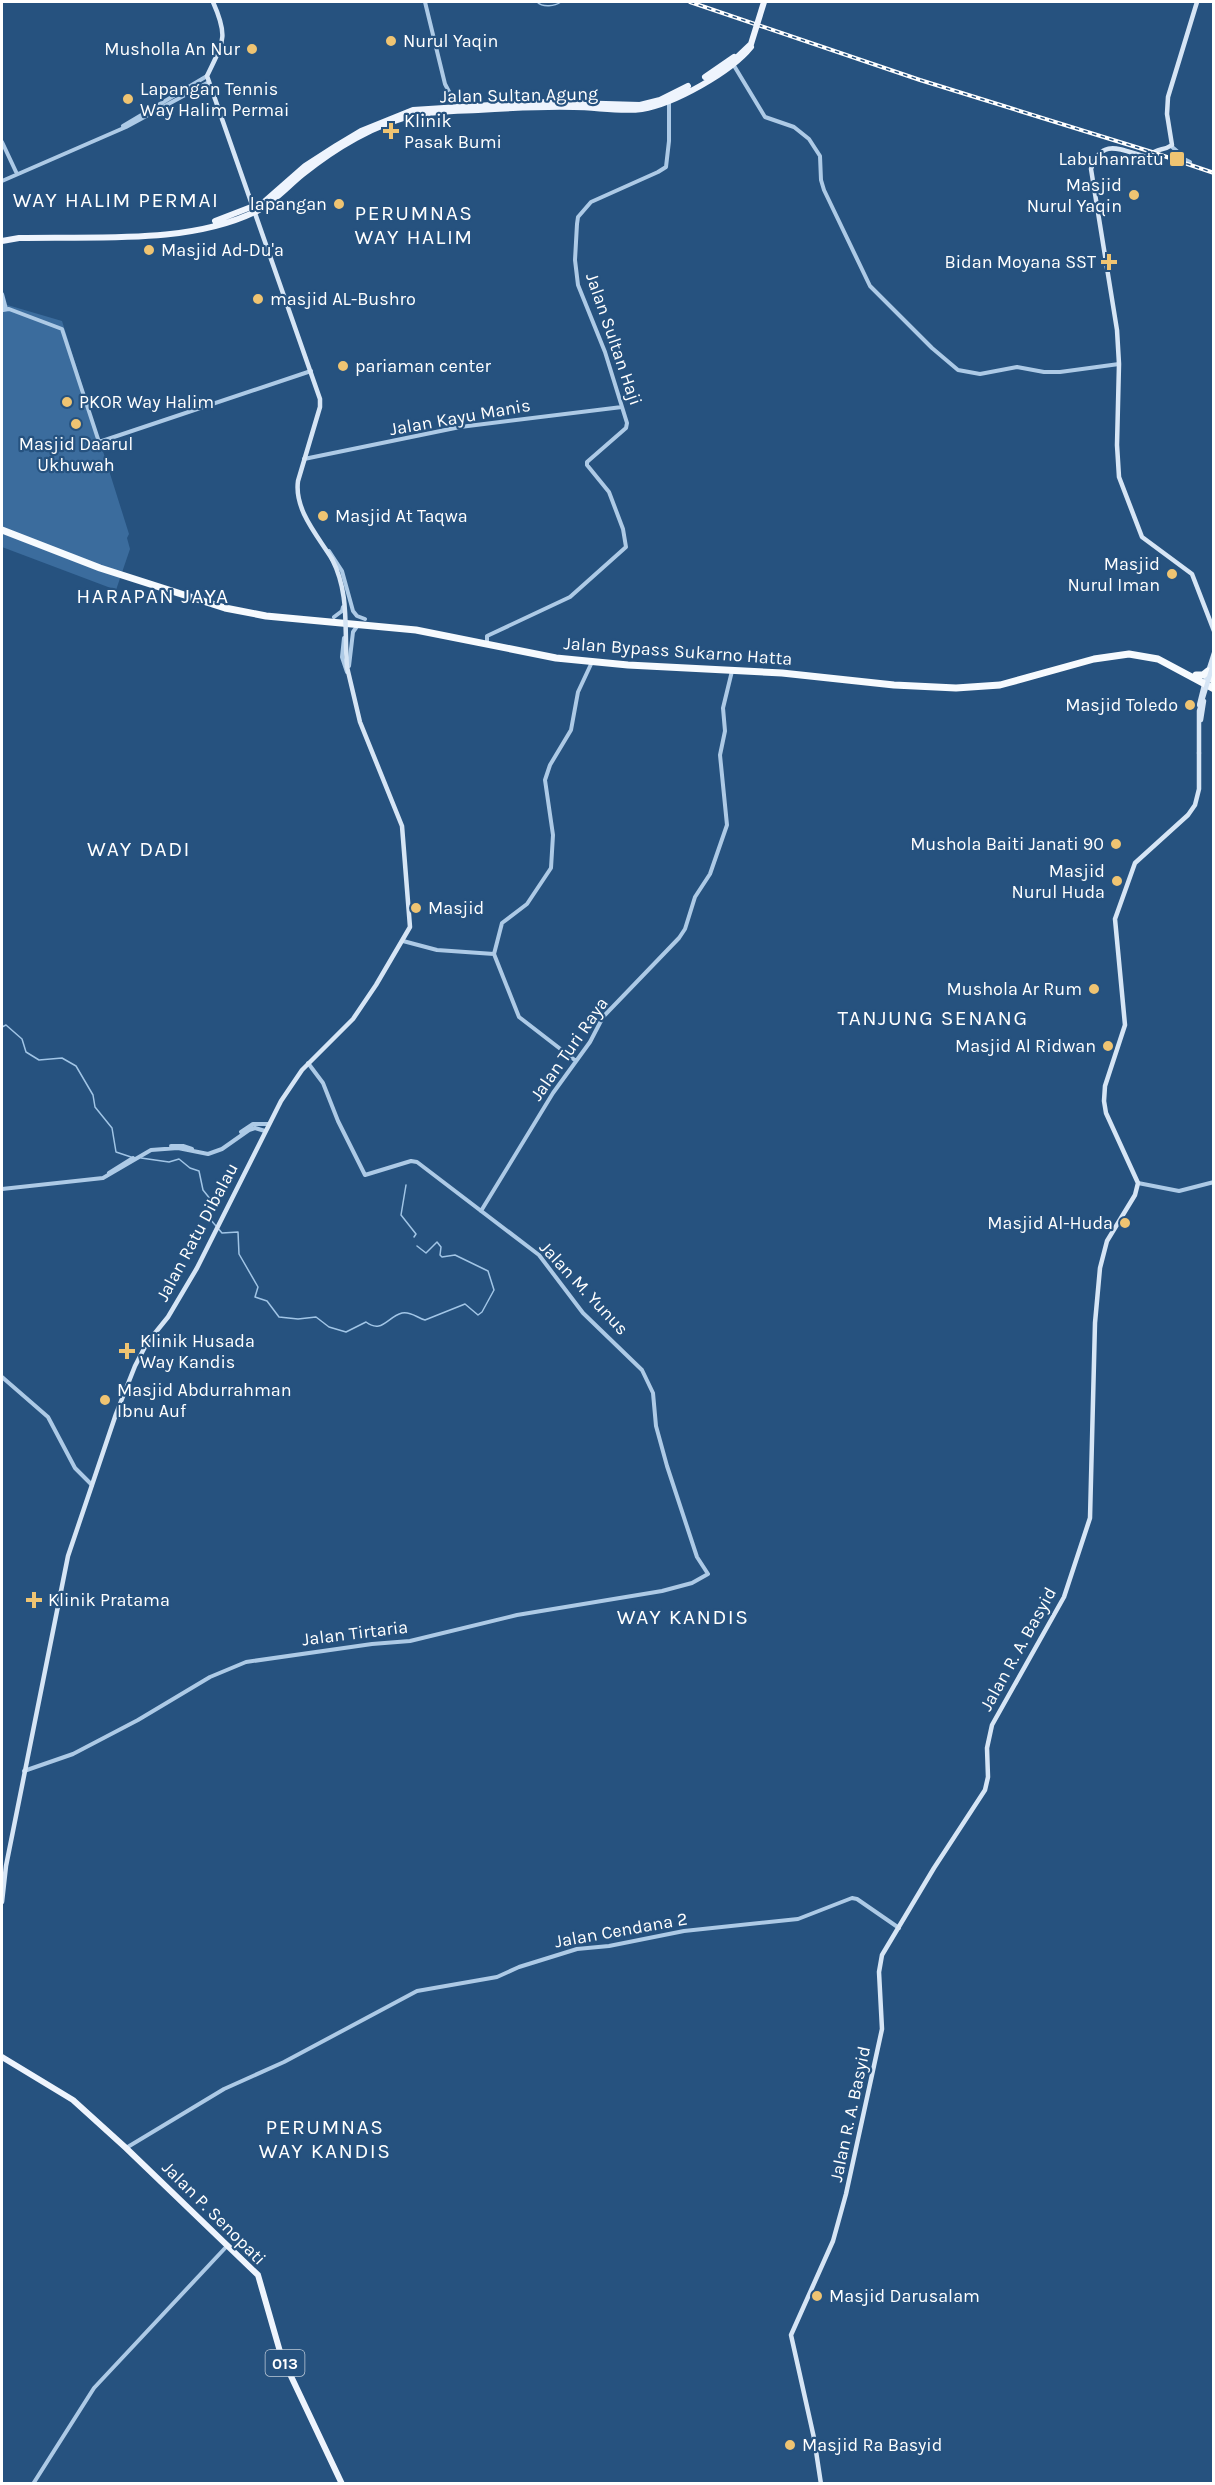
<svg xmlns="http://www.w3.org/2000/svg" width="1215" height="2485" viewBox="0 0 1215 2485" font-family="Karla,sans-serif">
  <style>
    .green { fill: #3b6c9d }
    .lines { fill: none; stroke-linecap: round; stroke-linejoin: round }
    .stream { stroke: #a1c5e6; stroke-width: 1.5 }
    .tertiary { stroke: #adcae6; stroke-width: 4 }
    .secondary { stroke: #d6e5f5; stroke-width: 4.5 }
    .primary { stroke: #eef4fd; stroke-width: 6 }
    .trunk { stroke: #f6fafe; stroke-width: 7 }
    .rail-casing { stroke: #fff; stroke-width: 4 }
    .rail { stroke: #26527f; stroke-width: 1.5; stroke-dasharray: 4.5; stroke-linecap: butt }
    .secondary-bridge { stroke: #d6e5f5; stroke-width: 4.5 }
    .primary-bridge { stroke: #eef4fd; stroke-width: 6 }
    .poi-dot { fill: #efc472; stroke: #26527f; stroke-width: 2 }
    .labels { text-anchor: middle; stroke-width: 4.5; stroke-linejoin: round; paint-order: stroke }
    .shield { fill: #26527f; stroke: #becbd9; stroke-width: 1.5 }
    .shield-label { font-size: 16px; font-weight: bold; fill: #fff }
    .poi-label { font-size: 18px; fill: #fff; stroke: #26527f; text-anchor: start }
    .street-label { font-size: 18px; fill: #fff; stroke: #26527f }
    .quarter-label { font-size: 21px; letter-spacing: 1.5px; fill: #fff; stroke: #26527f }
  </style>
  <rect width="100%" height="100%" fill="#26527f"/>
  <!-- green -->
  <path class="green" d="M2,298L4,304L62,321L129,534L127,538L130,549L116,590L2,547Z"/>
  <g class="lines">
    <!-- stream -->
    <path class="stream" d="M537,2C543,8 555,6 561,2
      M2,1027L6,1025L22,1039L26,1052L39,1060L62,1058L76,1066L93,1095L95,1107L112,1128L116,1152L131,1157
      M141,1158L169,1162L179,1159L190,1168L199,1171L203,1190L211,1200L210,1219L222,1233L238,1232L239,1254L258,1287L255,1297L267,1301L279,1317L298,1319L316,1317L329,1327L346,1332L366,1322C382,1334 387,1317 402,1313C411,1311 417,1318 425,1320L465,1304L478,1315L482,1312L494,1290L488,1271L455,1255L442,1257L440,1255L441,1247L437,1242L426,1253L417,1246
      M406,1185L401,1215L416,1234L414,1237"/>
    <!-- tertiary -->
    <path class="tertiary" d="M425,2L445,84L456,105
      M733,64L765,117L794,127L809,139L820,156L821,180L824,190L870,286L932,348L958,370L980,374L1017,367L1044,372H1060L1119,364
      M123,126L207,76
      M2,142L17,174
      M1171,146L1178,152V156L1190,162
      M2,181L126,127L209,82
      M2,294L6,309
      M2,305L3,310L9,309L62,329L99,442L311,371
      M304,459L460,427L622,407
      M329,551L342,571L353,611L357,616L365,619
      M334,617L342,611L343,607
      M344,638L342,657L347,672
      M487,641V636L570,597L626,547L623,529L609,492L587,465V462L626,428L627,423L605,352L578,285L575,260L577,224L578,217L591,202L658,172L666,167L669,141V100
      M349,666L353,632L358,625
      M403,941L437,950L494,954
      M576,1061L519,1017L494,954L502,923L527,904L551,868L553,835L545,780L550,765L571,730L578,692L592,662
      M241,1132L253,1124H268
      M171,1146H183L192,1149
      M109,1173L133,1158
      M1138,1183L1179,1191L1214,1182
      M2,1189L103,1178L151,1150L178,1148L208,1154L222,1149L249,1130L255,1128L265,1131
      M481,1211L553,1093L590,1042L603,1017L679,938L685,929L695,897L710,874L727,825L720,755L725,731L723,708L732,671
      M2,1377L48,1417L75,1468L92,1485
      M24,1771L73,1754L138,1720L210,1677L246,1662L372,1644L410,1641L517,1615L662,1591L692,1583L708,1574L697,1557L667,1466L656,1426L653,1393L642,1370L583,1313L539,1255L417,1162L411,1161L365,1175L338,1121L323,1083L308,1063
      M126,2148L224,2089L284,2062L417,1991L497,1977L519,1967L577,1949L609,1946L684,1931L798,1919L852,1898L857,1899L899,1928
      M33,2484L94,2388L227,2246"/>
    <!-- secondary -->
    <path class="secondary" d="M213,2C229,38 223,42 207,76L320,399V407L298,481C294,510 318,536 332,559
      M1197,2L1168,97L1167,114L1172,145C1162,152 1159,146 1147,157C1122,151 1102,136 1091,169L1117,330L1119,364L1117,445L1119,477L1142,537L1192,574L1214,631
      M1205,681L1214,653
      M1199,705L1204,685
      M1201,720L1204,701
      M2,1902L6,1866L68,1556L116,1414L135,1366L147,1343L168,1317L197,1268L281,1101L302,1070L353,1019L376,985L410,927L402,826L360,722L347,667
      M821,2484L814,2438L791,2335L833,2241L846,2194L882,2029L879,1972L882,1955L934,1868L985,1790L988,1777L987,1748L992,1725L1064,1597L1090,1518L1095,1323L1100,1268L1107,1241L1135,1195L1138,1183L1106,1113L1104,1101L1105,1086L1125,1025L1115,919L1135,863L1188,815L1195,805L1199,789V753"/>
    <!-- primary -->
    <path class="primary" d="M705,77L734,57
      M215,221L264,202L305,166L336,146L361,131L413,110L537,102L640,105L660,100L688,86
      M2,241L19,238C94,236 189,245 257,211C274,202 288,186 303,174C334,149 376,123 415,115C436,111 457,111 478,110C510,108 542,106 574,107C596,107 620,112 642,109C674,104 731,72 751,47
      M2,2057L73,2100L126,2148L258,2275L281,2355L342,2484"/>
    <!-- trunk -->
    <path class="trunk" d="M2,530L100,568L225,608L266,616L416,630L556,658L628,665L782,673L894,685L956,688L1000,685L1094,659L1129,654L1158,659L1214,689
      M1196,675H1203L1208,671
      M1211,676L1214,682"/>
    <defs>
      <path id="rail" d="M690,2L920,80L1152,152L1214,173"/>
    </defs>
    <!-- rail casing -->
    <use href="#rail" class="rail-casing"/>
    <!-- rail -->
    <use href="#rail" class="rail"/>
    <!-- secondary-bridge -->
    <path class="secondary-bridge" d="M332,559C350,594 344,629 347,667
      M1199,753V711L1214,661"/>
    <!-- primary-bridge -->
    <path class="primary-bridge" d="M730,64L751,44L764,2"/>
  </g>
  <!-- markers -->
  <g class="poi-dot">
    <circle cx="391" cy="41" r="6"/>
    <circle cx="252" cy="49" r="6"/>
    <circle cx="128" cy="99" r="6"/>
    <path d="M388 122h6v6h6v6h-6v6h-6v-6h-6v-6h6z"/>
    <rect x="1169" y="151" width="16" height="16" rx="3"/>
    <circle cx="1134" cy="195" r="6"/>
    <circle cx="339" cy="204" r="6"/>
    <circle cx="149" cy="250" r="6"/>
    <path d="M1106 253h6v6h6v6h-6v6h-6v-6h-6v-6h6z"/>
    <circle cx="258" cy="299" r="6"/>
    <circle cx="343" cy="366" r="6"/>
    <circle cx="67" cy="402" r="6"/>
    <circle cx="76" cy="424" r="6"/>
    <circle cx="323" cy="516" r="6"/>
    <circle cx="1172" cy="574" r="6"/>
    <circle cx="1190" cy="705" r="6"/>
    <circle cx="1116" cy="844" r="6"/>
    <circle cx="1117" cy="881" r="6"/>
    <circle cx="416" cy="908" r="6"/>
    <circle cx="1094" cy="989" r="6"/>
    <circle cx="1108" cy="1046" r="6"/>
    <circle cx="1125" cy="1223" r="6"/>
    <path d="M124 1342h6v6h6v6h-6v6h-6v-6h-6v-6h6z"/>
    <circle cx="105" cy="1400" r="6"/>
    <path d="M31 1591h6v6h6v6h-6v6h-6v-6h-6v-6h6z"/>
    <circle cx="817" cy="2296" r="6"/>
    <circle cx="790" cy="2445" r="6"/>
  </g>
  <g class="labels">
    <!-- shield labels -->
    <rect class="shield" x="265.5" y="2350" width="39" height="26" rx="4.5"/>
    <g class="shield-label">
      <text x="285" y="2369">013</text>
    </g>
    <!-- poi labels -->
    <g class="poi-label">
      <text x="403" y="47">Nurul Yaqin</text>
      <text x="240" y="55" text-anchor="end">Musholla An Nur</text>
      <text x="140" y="95">Lapangan Tennis<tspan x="140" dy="21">Way Halim Permai</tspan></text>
      <text x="404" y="127">Klinik<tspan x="404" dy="21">Pasak Bumi</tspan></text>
      <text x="1164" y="165" text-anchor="end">Labuhanratu</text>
      <text x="1122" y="191" text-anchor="end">Masjid<tspan x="1122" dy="21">Nurul Yaqin</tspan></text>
      <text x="327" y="210" text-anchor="end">lapangan</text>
      <text x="161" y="256">Masjid Ad-Du'a</text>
      <text x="1096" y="268" text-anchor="end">Bidan Moyana SST</text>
      <text x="270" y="305">masjid AL-Bushro</text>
      <text x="355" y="372">pariaman center</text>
      <text x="79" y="408">PKOR Way Halim</text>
      <text x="76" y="450" text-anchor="middle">Masjid Daarul<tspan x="76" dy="21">Ukhuwah</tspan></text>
      <text x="335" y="522">Masjid At Taqwa</text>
      <text x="1160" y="570" text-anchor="end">Masjid<tspan x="1160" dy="21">Nurul Iman</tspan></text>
      <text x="1178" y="711" text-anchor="end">Masjid Toledo</text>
      <text x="1104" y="850" text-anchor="end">Mushola Baiti Janati 90</text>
      <text x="1105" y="877" text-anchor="end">Masjid<tspan x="1105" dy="21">Nurul Huda</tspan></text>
      <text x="428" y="914">Masjid</text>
      <text x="1082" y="995" text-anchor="end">Mushola Ar Rum</text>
      <text x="1096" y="1052" text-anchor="end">Masjid Al Ridwan</text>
      <text x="1113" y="1229" text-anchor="end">Masjid Al-Huda</text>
      <text x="140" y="1347">Klinik Husada<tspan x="140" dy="21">Way Kandis</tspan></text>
      <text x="117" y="1396">Masjid Abdurrahman<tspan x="117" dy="21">Ibnu Auf</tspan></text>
      <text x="48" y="1606">Klinik Pratama</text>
      <text x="829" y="2302">Masjid Darusalam</text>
      <text x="802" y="2451">Masjid Ra Basyid</text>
    </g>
    <!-- street labels -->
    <g class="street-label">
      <text transform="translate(519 95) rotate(-1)" y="6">Jalan Sultan Agung</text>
      <text transform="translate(614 339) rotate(71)" y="6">Jalan Sultan Haji</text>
      <text transform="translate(460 417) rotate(-10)" y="6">Jalan Kayu Manis</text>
      <text transform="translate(678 651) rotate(4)" y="6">Jalan Bypass Sukarno Hatta</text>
      <text transform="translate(569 1049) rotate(-55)" y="6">Jalan Turi Raya</text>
      <text transform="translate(197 1232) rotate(-62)" y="6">Jalan Ratu Dibalau</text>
      <text transform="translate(584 1288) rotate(47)" y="6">Jalan M. Yunus</text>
      <text transform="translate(355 1633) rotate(-7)" y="6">Jalan Tirtaria</text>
      <text transform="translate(1018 1649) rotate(-61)" y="6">Jalan R. A. Basyid</text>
      <text transform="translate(621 1930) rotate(-10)" y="6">Jalan Cendana 2</text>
      <text transform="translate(850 2114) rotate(-78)" y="6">Jalan R. A. Basyid</text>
      <text transform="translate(214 2213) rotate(45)" y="6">Jalan P. Senopati</text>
    </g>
    <!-- quarter labels -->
    <g class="quarter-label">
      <text x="116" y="207">WAY HALIM PERMAI</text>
      <text x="414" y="220">PERUMNAS<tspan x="414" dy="24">WAY HALIM</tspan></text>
      <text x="153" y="603">HARAPAN JAYA</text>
      <text x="139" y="856">WAY DADI</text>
      <text x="933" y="1025">TANJUNG SENANG</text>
      <text x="683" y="1624">WAY KANDIS</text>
      <text x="325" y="2134">PERUMNAS<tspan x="325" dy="24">WAY KANDIS</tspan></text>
    </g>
  </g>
  <!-- border -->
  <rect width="1215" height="2485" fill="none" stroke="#ffffff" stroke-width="6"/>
</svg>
